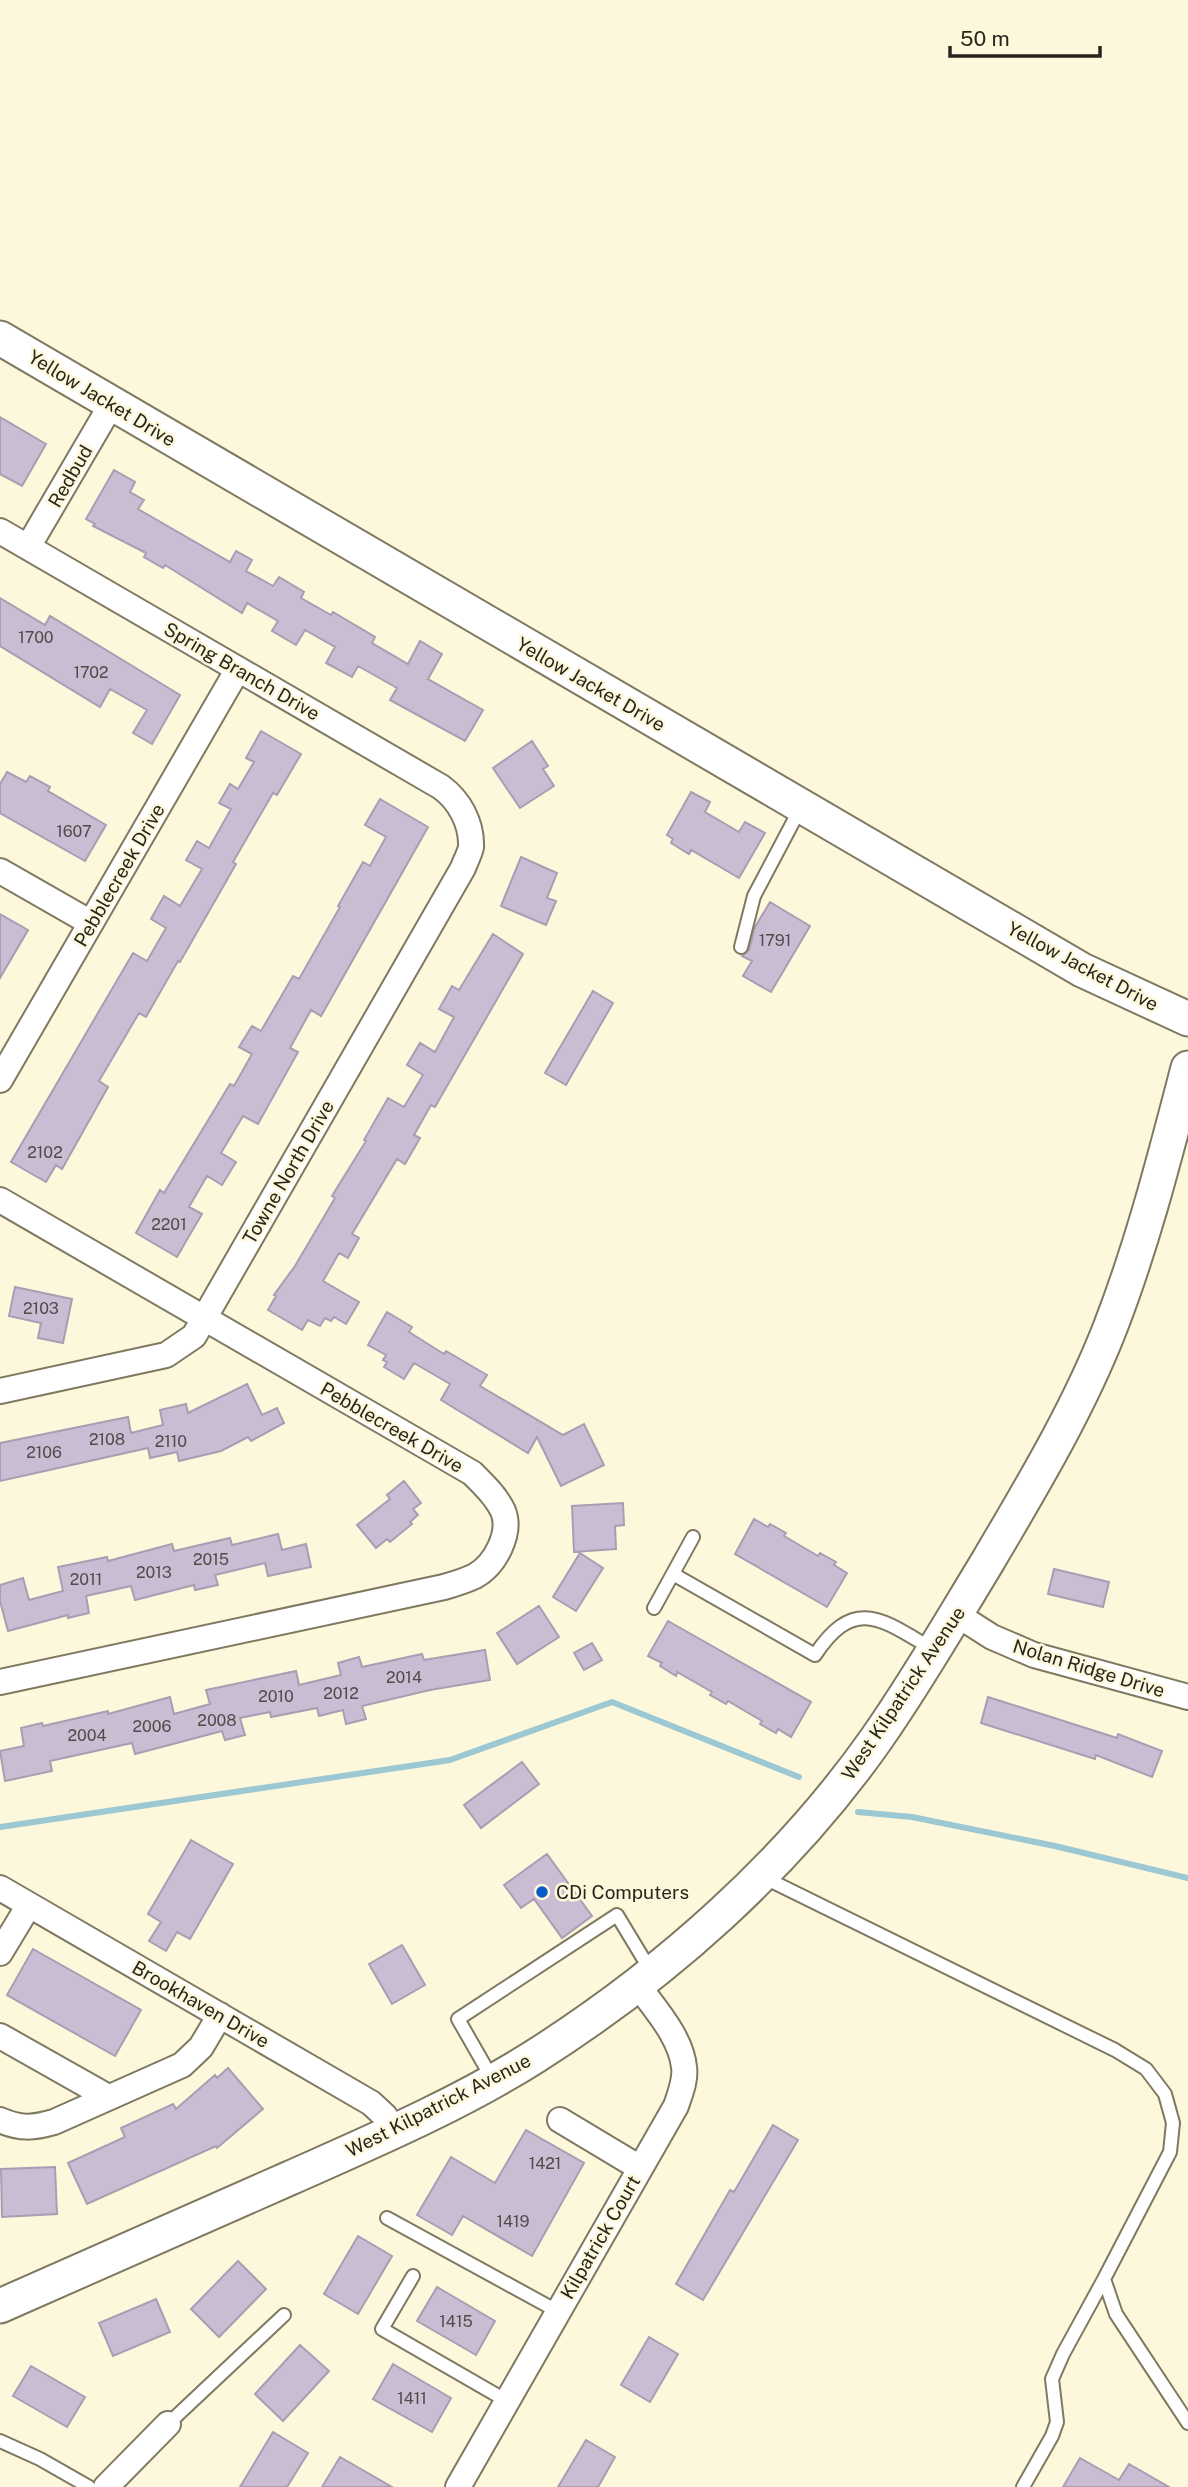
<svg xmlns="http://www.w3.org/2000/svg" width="1188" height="2487" viewBox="0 0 1188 2487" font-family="'Public Sans',sans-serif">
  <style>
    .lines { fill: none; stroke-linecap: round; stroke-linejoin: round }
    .stream { stroke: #9bc8d3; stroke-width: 6 }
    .building { fill: #cabcd2; stroke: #aa9cb2; stroke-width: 2 }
    .lane-casing { stroke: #7f7962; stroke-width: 16 }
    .street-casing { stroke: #7f7962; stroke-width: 28 }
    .secondary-casing { stroke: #7f7962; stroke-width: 37 }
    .lane { stroke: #fff; stroke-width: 12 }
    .street { stroke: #fff; stroke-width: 24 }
    .secondary { stroke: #fff; stroke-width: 33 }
    .poi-dot { fill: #065bc5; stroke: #fdf7dc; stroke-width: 2.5 }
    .labels { text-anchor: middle; stroke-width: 5; stroke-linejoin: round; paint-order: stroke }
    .number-label { font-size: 16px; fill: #504c4a }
    .street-label { font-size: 19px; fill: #28261c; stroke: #fdf7dc }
    .poi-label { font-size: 19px; fill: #28261c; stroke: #fdf7dc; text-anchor: start }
  </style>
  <rect width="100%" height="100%" fill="#fdf7dc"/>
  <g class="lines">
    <!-- stream -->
    <path class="stream" d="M858,1812L912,1817L1055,1846L1188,1878
      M0,1827L450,1760L612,1702L799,1777"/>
  </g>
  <!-- building -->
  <path class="building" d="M0,417L46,444L22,486L0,474Z
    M114,470L135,482L130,492L144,500L138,509L230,562L236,551L252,560L246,571L273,586L279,577L304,592L301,598L331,615L333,612L375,637L372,643L408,664L420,641L442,654L428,679L483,710L465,741L390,700L397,688L358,666L352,677L326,663L335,647L305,630L296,645L272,631L278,621L247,603L242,613L165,565L163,568L144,557L146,553L93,526L95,524L86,519Z
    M0,598L45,625L50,616L180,695L152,744L133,733L147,710L110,689L100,707L0,646Z
    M261,731L301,754L277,795L273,793L233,862L236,864L180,962L178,961L146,1017L139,1013L99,1081L108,1087L62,1169L56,1165L46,1182L11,1162L133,953L147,961L166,928L151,919L164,896L180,906L202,869L186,860L197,841L209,848L231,809L219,803L230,784L238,789L254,762L246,758Z
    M532,741L548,766L543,769L554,786L520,808L493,768Z
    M7,772L26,782L30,776L50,787L48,791L106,825L85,861L0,813V784Z
    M691,792L710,802L705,812L739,832L745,822L765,833L739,878L691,850L689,854L671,843L673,839L667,835Z
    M380,799L428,827L321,1016L311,1010L290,1048L298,1052L258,1124L243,1116L221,1153L236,1162L222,1185L207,1176L189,1207L202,1214L177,1257L136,1233L160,1190L164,1193L230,1084L234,1086L252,1054L239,1047L252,1026L261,1031L293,976L299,979L340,907L338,906L363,862L370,866L386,837L365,825Z
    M521,857L557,873L547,898L556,901L546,925L501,906Z
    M770,902L810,926L771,992L743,976L752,961L742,956L749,950L755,927Z
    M0,914L28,930L0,978Z
    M493,934L523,954L435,1107L431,1105L414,1135L420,1138L405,1164L397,1159L352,1234L359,1238L348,1258L339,1253L323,1281L359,1302L346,1324L334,1317L331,1321L325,1318L320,1326L308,1320L302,1330L268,1310L276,1296L274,1295L295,1266L335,1198L332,1196L366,1141L364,1140L388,1098L404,1107L423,1075L407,1065L420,1043L435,1052L454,1017L439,1009L452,986L459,990Z
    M593,991L613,1003L566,1085L545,1073Z
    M15,1287L72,1299L63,1343L38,1338L41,1323L9,1316Z
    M387,1312L412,1327L409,1332L444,1354L446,1351L487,1375L480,1386L563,1435L584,1424L604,1465L561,1486L537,1437L528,1453L441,1400L450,1384L414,1363L404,1379L384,1367L387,1362L383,1360L386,1355L368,1345Z
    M247,1384L262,1415L277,1408L284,1423L251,1441L248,1437L221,1451L179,1461L177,1452L150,1458L148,1448L0,1481V1443L128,1417L131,1433L163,1425L160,1410L186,1404L188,1413Z
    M404,1481L421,1503L413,1509L418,1515L410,1522L412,1524L390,1542L387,1539L376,1548L357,1525L390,1499L387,1495Z
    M623,1503L624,1525L615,1526L616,1549L574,1552L572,1506Z
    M754,1519L768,1527L770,1524L786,1533L784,1536L818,1556L820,1553L836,1562L834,1565L847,1573L827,1607L735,1554Z
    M278,1534L282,1550L306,1544L311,1567L268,1576L265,1563L215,1575L218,1585L195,1590L194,1585L135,1600L131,1586L86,1596L89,1613L68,1618V1615L8,1631L0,1601V1585L23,1578L29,1600L63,1591L58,1567L107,1557L108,1561L172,1544L174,1551L230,1538L232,1545Z
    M580,1553L603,1568L576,1611L553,1597Z
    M1054,1569L1109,1582L1103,1607L1048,1594Z
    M539,1606L559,1637L517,1664L497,1633Z
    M668,1621L811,1702L791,1737L778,1729L776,1733L760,1724L762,1721L728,1701L726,1704L710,1695L712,1692L677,1672L676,1676L660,1666L662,1663L648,1656Z
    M592,1643L602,1660L584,1670L574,1653Z
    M485,1650L490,1680L430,1690L362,1706L366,1719L346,1724L343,1710L319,1716L317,1708L271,1717L270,1712L240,1718L245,1735L225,1740L222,1731L135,1754L132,1743L50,1761L52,1771L5,1781L0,1751L24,1746L21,1728L42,1723L43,1726L108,1711V1714L170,1697L174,1714L210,1704L206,1690L296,1671L299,1685L341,1675L338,1663L359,1657L362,1667L422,1654L424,1660Z
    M988,1697L1117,1738L1118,1734L1162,1751L1152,1777L1096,1755L1095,1759L981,1723Z
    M522,1762L539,1784L481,1828L464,1805Z
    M191,1840L233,1864L190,1939L177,1932L166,1951L149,1941L161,1922L148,1914Z
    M547,1854L592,1916L562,1938L534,1899L521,1908L504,1885Z
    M402,1945L425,1985L392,2004L369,1964Z
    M33,1949L141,2010L115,2056L7,1995Z
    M228,2068L263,2109L217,2148L216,2146L87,2204L68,2163L125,2137L121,2128L173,2104L176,2109L215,2075L217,2078Z
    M773,2125L798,2140L703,2300L676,2284L730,2190L734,2192Z
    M526,2130L584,2163L532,2256L463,2216L452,2235L417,2215L451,2157L495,2183Z
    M55,2167L57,2214L2,2217L1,2169Z
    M358,2236L392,2256L358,2314L324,2294Z
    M238,2261L266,2289L219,2337L191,2309Z
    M437,2287L495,2321L476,2355L417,2321Z
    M156,2299L170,2332L113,2356L99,2323Z
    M649,2337L678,2354L650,2402L621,2385Z
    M300,2345L329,2371L283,2421L255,2394Z
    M393,2364L451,2398L432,2432L373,2399Z
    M31,2366L85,2397L67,2427L13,2396Z
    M273,2432L308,2453L287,2487H240Z
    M586,2440L615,2457L598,2487H558Z
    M340,2457L392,2487H322Z
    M1080,2458L1119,2480L1129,2464L1169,2487H1063Z"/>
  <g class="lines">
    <defs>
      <path id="lane" d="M741,947L754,896L801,807
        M673,1574L815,1655C855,1594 884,1621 934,1650
        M654,1608L693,1537
        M761,1876L1115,2050L1146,2069L1165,2094L1173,2123L1170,2152L1104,2279L1116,2314L1188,2423
        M493,2080L458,2019L617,1915L652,1973
        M387,2218L557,2311
        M413,2276L382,2329L507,2401
        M168,2424L284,2315
        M0,2441L40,2459L89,2487
        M1023,2487L1052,2436L1057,2422L1052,2379L1063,2354L1104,2279"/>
      <path id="street" d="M0,531L441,787C459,800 472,823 471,847C470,853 465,862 463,868L194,1336L166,1355L0,1391
        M28,547L111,405
        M0,871L91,923
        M0,1080L238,669
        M0,1200L472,1473C483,1484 496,1496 503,1511C512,1533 495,1565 475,1576C465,1581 454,1584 444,1587L0,1682
        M956,1614L992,1637L1034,1655L1188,1697
        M0,1888L371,2103L385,2116L393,2131
        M0,1953L29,1905
        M0,2036L108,2097
        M0,2120C20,2129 33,2128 54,2122L182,2065L201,2047L220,2015
        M560,2120L640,2168
        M106,2487L168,2424
        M458,2487L676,2106C680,2094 686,2080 684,2067C681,2037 655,2009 637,1984"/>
      <path id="secondary" d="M0,338L1082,970L1188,1019
        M0,2306C97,2263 194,2220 290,2178C373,2141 458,2105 534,2057C665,1974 788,1865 877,1738C917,1681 952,1620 988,1561C1032,1486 1078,1410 1110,1328C1143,1243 1165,1156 1188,1068"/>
    </defs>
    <!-- lane casing -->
    <use href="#lane" class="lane-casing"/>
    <!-- street casing -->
    <use href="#street" class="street-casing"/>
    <!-- secondary casing -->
    <use href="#secondary" class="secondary-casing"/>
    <!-- lane -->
    <use href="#lane" class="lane"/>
    <!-- street -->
    <use href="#street" class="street"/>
    <!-- secondary -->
    <use href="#secondary" class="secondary"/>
  </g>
  <!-- markers -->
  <circle class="poi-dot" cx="542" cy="1892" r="7"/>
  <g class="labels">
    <!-- number labels -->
    <g class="number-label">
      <text x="36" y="643">1700</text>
      <text x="91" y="678">1702</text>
      <text x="74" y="837">1607</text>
      <text x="775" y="946">1791</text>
      <text x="45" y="1158">2102</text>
      <text x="169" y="1230">2201</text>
      <text x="41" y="1314">2103</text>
      <text x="107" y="1445">2108</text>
      <text x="171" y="1447">2110</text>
      <text x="44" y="1458">2106</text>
      <text x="211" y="1565">2015</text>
      <text x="154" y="1578">2013</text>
      <text x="86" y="1585">2011</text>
      <text x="404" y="1683">2014</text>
      <text x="341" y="1699">2012</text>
      <text x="276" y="1702">2010</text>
      <text x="217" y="1726">2008</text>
      <text x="152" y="1732">2006</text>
      <text x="87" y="1741">2004</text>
      <text x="545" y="2169">1421</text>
      <text x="513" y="2227">1419</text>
      <text x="456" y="2327">1415</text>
      <text x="412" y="2404">1411</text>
    </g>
    <!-- street labels -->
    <g class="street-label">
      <text transform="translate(102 398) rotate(31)" y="7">Yellow Jacket Drive</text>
      <text transform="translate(70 476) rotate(-60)" y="7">Redbud</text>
      <text transform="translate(242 671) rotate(30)" y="7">Spring Branch Drive</text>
      <text transform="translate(591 684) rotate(30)" y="7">Yellow Jacket Drive</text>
      <text transform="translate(119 875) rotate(-60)" y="7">Pebblecreek Drive</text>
      <text transform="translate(1083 966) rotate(28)" y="7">Yellow Jacket Drive</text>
      <text transform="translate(288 1172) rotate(-60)" y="7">Towne North Drive</text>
      <text transform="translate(392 1427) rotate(30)" y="7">Pebblecreek Drive</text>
      <text transform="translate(1089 1668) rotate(17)" y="7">Nolan Ridge Drive</text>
      <text transform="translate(903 1693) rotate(-56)" y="7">West Kilpatrick Avenue</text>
      <text transform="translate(201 2004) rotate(30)" y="7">Brookhaven Drive</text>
      <text transform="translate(438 2105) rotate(-27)" y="7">West Kilpatrick Avenue</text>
      <text transform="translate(600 2237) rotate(-60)" y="7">Kilpatrick Court</text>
    </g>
    <!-- poi labels -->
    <g class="poi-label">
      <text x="556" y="1899">CDi Computers</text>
    </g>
  </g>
  <!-- scale -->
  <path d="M950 46v10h150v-10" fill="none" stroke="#28261c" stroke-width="3.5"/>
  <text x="960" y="46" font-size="21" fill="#28261c" stroke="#fdf7dc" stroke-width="5" paint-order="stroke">50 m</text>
</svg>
